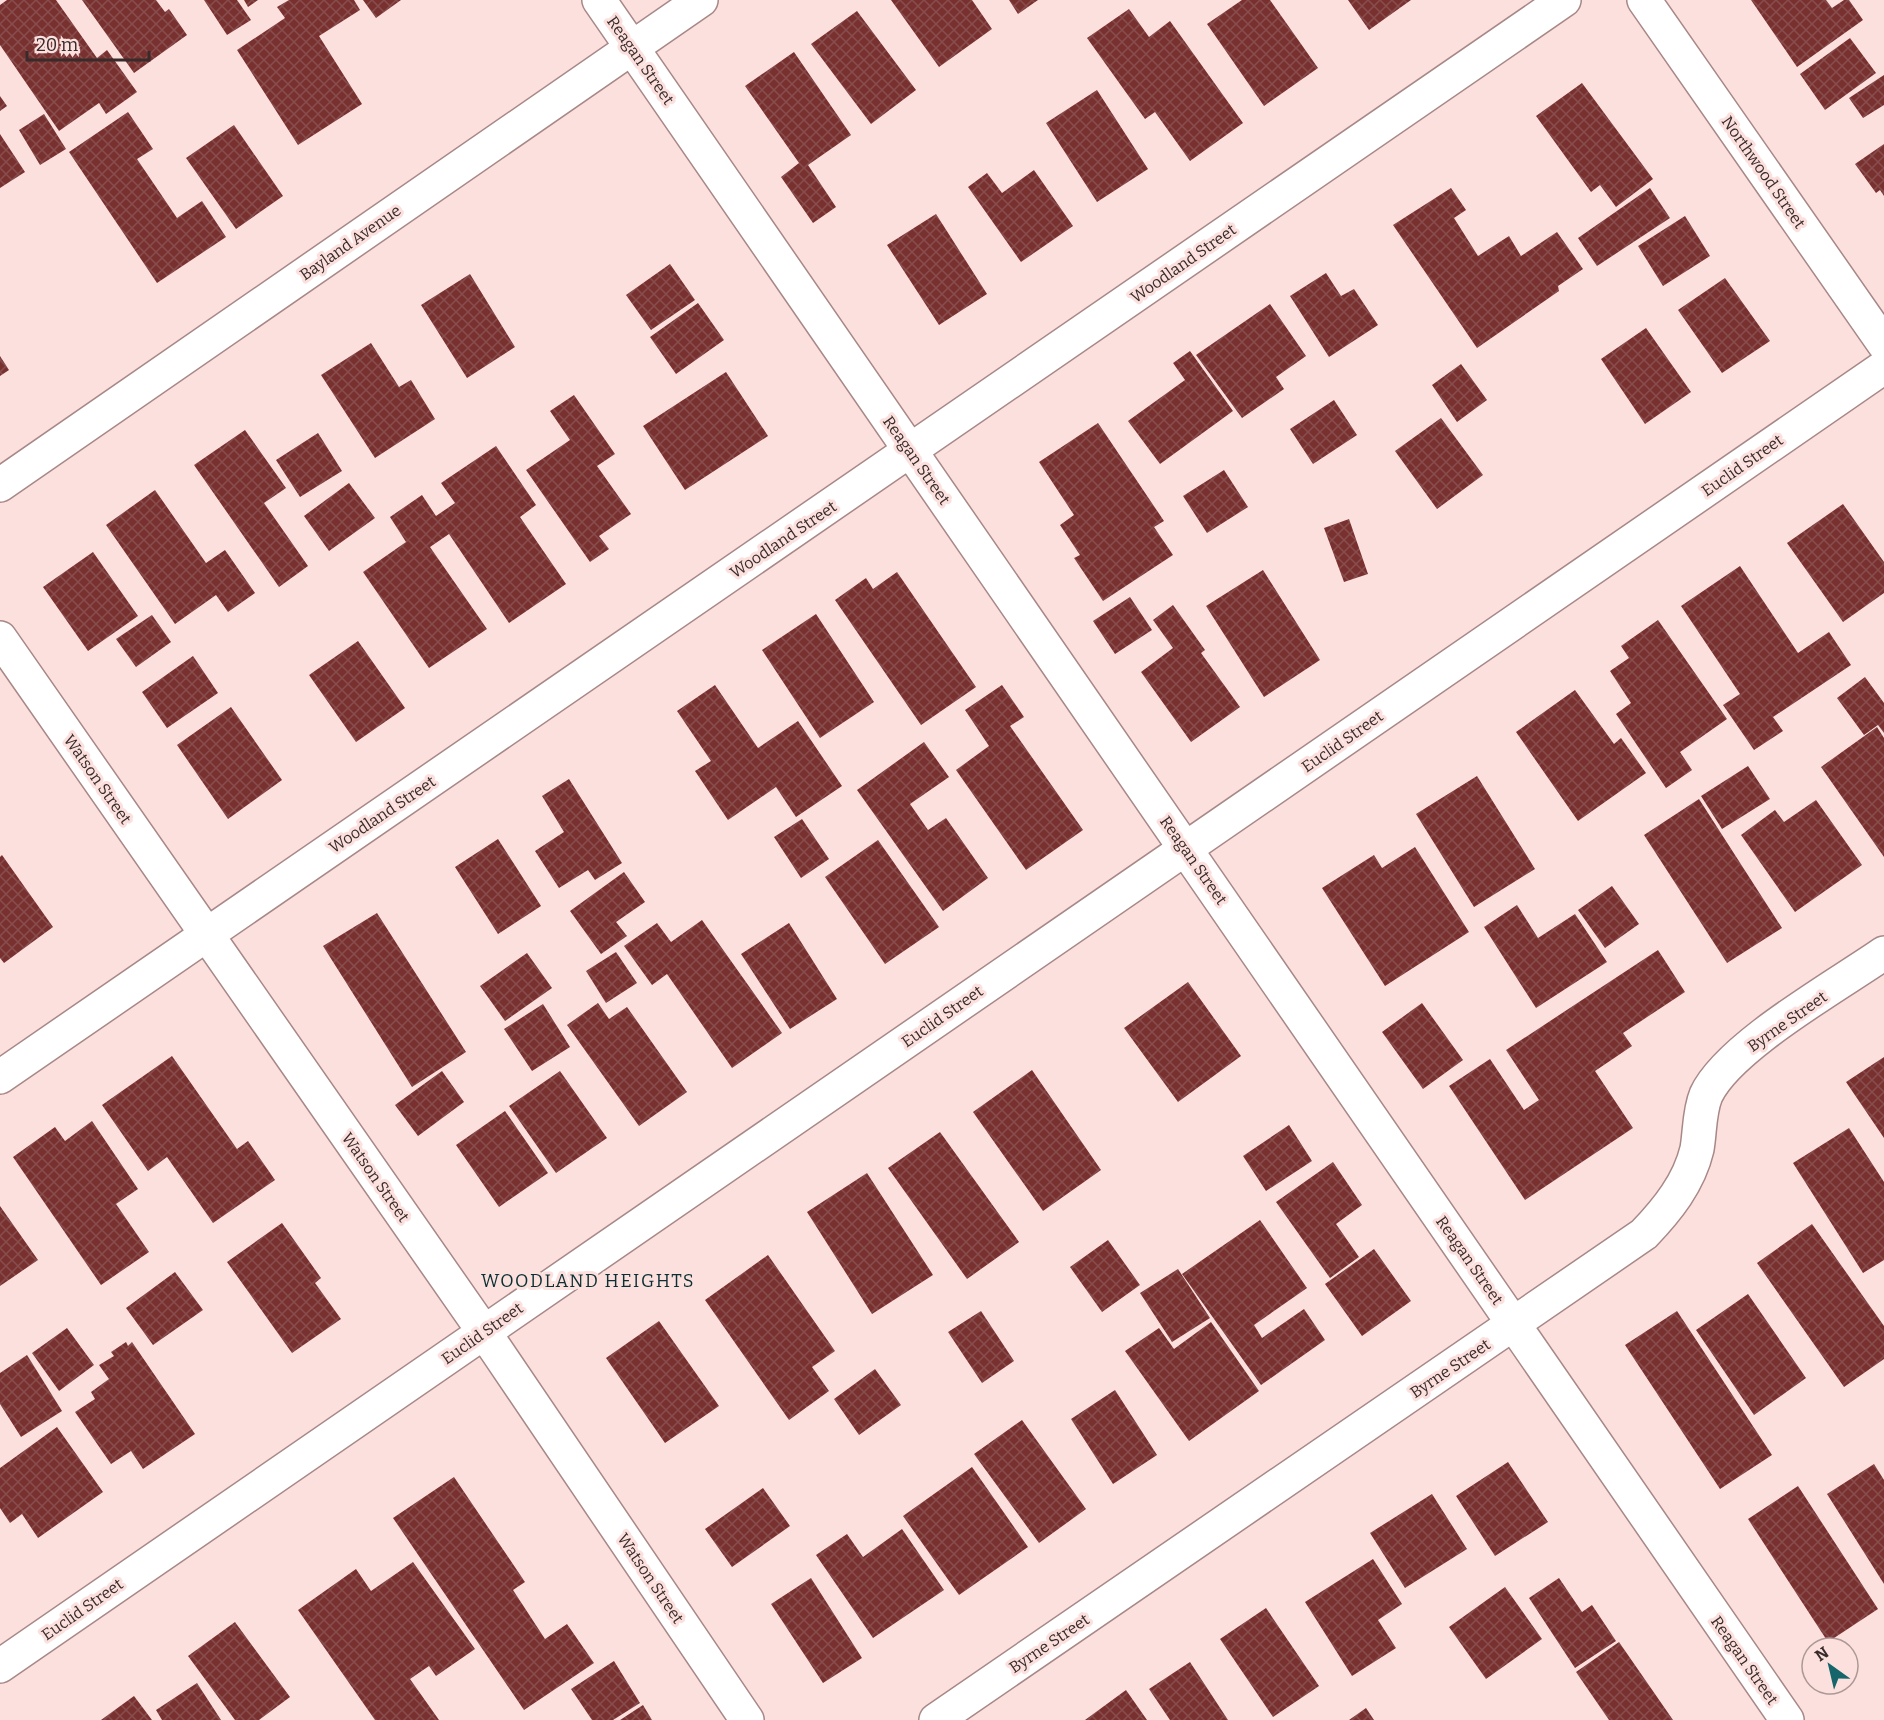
<svg xmlns="http://www.w3.org/2000/svg" width="1884" height="1720" viewBox="0 0 1884 1720" font-family="Bitter,serif">
  <style>
    .building { fill: url(#building-cross-hatch) }
    .lines { fill: none; stroke-linecap: round; stroke-linejoin: round }
    .minor-casing { stroke: #a78886; stroke-width: 36 }
    .minor { stroke: #fff; stroke-width: 33 }
    .labels { text-anchor: middle; stroke-width: 6; stroke-linejoin: round; paint-order: stroke }
    .street-label { font-size: 16px; fill: #382b2a; stroke: #fbe0de }
    .neighbourhood-label { font-size: 18px; letter-spacing: 1.5px; fill: #0b2f32; stroke: #fbe0de }
  </style>
  <defs>
    <pattern id="building-cross-hatch" width="8" height="8" patternUnits="userSpaceOnUse" patternTransform="scale(1.5)"><rect width="8" height="8" fill="#793130"/><path d="M0 0l8 8M0 8l8-8" fill="none" stroke="#884d4d"/></pattern>
  </defs>
  <rect width="100%" height="100%" fill="#fbe0de"/>
  <!-- building -->
  <path class="building" d="M7,0H56L97,58L107,50L137,92L106,114L99,103L59,131L0,45V5Z
    M82,0H156L165,12L169,9L187,35L134,73Z
    M204,0H237L251,20L227,35Z
    M244,0H258L248,7Z
    M289,0H354L360,10L319,36L362,104L298,145L237,50L285,18L277,7Z
    M363,0H401L376,18Z
    M891,0H972L992,29L939,67Z
    M1009,0H1038L1018,14Z
    M1242,0H1270L1318,68L1264,106L1207,24Z
    M1348,0H1411L1369,30Z
    M1751,0H1826L1832,8L1844,0H1849L1863,20L1797,67Z
    M1129,9L1149,37L1170,21L1243,123L1190,161L1155,112L1145,119L1087,38Z
    M857,11L916,90L871,124L811,44Z
    M1850,38L1876,73L1825,110L1800,74Z
    M794,52L851,135L808,165L836,207L813,223L781,177L799,163L745,86Z
    M1884,75V105L1863,118L1849,98Z
    M1582,83L1653,179L1616,207L1600,185L1591,192L1536,116Z
    M1097,90L1148,169L1097,202L1046,123Z
    M0,96L7,106L0,111Z
    M128,112L153,149L137,159L177,218L202,201L226,237L157,283L69,152Z
    M44,114L66,149L40,165L19,130Z
    M234,125L283,196L236,229L186,158Z
    M0,134L25,172L0,188Z
    M1884,144V196L1880,190L1876,193L1855,164Z
    M1034,170L1073,226L1021,262L968,187L987,173L1002,193Z
    M1451,188L1466,210L1454,218L1478,256L1509,236L1521,256L1557,232L1583,269L1558,286L1559,291L1477,348L1393,225Z
    M1650,188L1670,218L1597,266L1578,238Z
    M936,214L987,294L939,325L887,245Z
    M1685,216L1710,256L1663,286L1638,246Z
    M670,264L695,300L651,330L626,295Z
    M1326,273L1341,296L1354,289L1378,325L1329,357L1290,296Z
    M470,274L515,347L467,378L421,305Z
    M1725,278L1770,341L1722,373L1678,310Z
    M698,303L724,340L676,374L650,337Z
    M1270,304L1306,356L1276,377L1284,389L1242,418L1196,355Z
    M1646,328L1691,392L1645,424L1601,359Z
    M371,343L399,387L411,380L435,419L375,458L321,375Z
    M1190,351L1233,411L1160,464L1128,421L1185,380L1173,363Z
    M0,356L9,370L0,376Z
    M1461,364L1487,400L1457,422L1432,385Z
    M726,372L768,436L685,490L643,426Z
    M574,395L615,454L597,466L631,514L599,536L609,549L590,562L526,470L570,440L550,411Z
    M1334,400L1357,435L1313,464L1290,429Z
    M1441,418L1483,475L1437,509L1395,451Z
    M1098,423L1164,521L1154,527L1173,555L1103,601L1074,558L1080,555L1060,525L1074,515L1039,462Z
    M245,430L286,488L264,503L308,566L279,587L194,465Z
    M318,433L342,471L300,497L276,460Z
    M496,446L536,505L520,517L566,584L509,623L449,534L430,547L487,629L429,668L363,572L406,542L390,517L422,495L436,516L455,503L441,483Z
    M1224,470L1248,507L1207,533L1183,496Z
    M349,483L375,518L329,551L304,516Z
    M155,490L206,563L225,550L255,593L228,612L216,595L175,624L106,525Z
    M1843,504L1884,562V593L1843,622L1787,543Z
    M1349,519L1368,574L1344,582L1324,528Z
    M93,552L138,616L88,651L43,587Z
    M1740,566L1798,653L1829,632L1851,665L1773,717L1783,731L1754,750L1723,705L1740,694L1681,606Z
    M1263,570L1320,660L1264,697L1206,606Z
    M897,572L976,687L921,725L835,600L866,578L873,589Z
    M1130,597L1152,630L1115,654L1093,621Z
    M1173,605L1205,650L1201,653L1240,707L1191,742L1141,672L1173,648L1153,620Z
    M816,614L874,702L820,738L762,650Z
    M152,615L171,642L136,667L116,639Z
    M1658,620L1727,719L1680,752L1692,770L1666,788L1616,714L1631,703L1610,671L1629,658L1621,646Z
    M358,641L405,708L356,742L309,675Z
    M193,656L218,693L167,728L142,692Z
    M1865,677L1884,703V733L1878,725L1864,735L1837,698Z
    M715,685L758,748L798,721L842,786L796,817L776,787L728,820L695,771L711,761L677,711Z
    M1002,685L1024,717L1010,726L1083,830L1026,870L956,770L989,746L965,710Z
    M1575,690L1614,744L1621,738L1646,773L1578,821L1516,732Z
    M231,707L282,780L228,819L177,745Z
    M1877,727L1884,738V857L1821,767Z
    M924,742L949,777L910,804L928,830L946,818L988,878L943,911L857,790Z
    M1748,766L1770,799L1722,829L1701,796Z
    M1477,776L1535,869L1474,907L1416,814Z
    M569,779L622,863L595,880L588,870L559,888L535,851L564,832L542,796Z
    M1699,799L1782,928L1727,963L1644,835Z
    M1816,800L1862,865L1795,912L1741,835L1775,810L1784,822Z
    M802,819L829,859L801,878L774,837Z
    M498,839L541,906L498,934L455,867Z
    M878,840L939,927L885,964L825,877Z
    M1415,847L1469,932L1385,986L1322,888L1374,855L1382,868Z
    M2,855L53,927L4,963L0,958V857Z
    M624,872L645,902L616,922L627,936L601,954L570,911Z
    M1612,886L1639,924L1605,948L1578,910Z
    M1517,905L1538,938L1575,914L1607,962L1536,1008L1484,927Z
    M377,913L466,1052L412,1087L323,946Z
    M702,920L782,1033L732,1068L667,974L652,985L624,946L657,923L671,942Z
    M789,923L837,999L790,1029L741,954Z
    M1658,950L1685,992L1623,1033L1632,1046L1595,1071L1633,1128L1525,1200L1449,1086L1490,1059L1524,1110L1539,1100L1506,1050Z
    M616,952L637,983L606,1003L586,971Z
    M527,953L552,988L505,1021L480,986Z
    M1188,982L1241,1056L1178,1102L1124,1028Z
    M598,1003L609,1019L627,1007L687,1092L639,1126L567,1025Z
    M1422,1003L1463,1060L1423,1089L1382,1032Z
    M543,1004L570,1047L532,1071L504,1029Z
    M172,1056L237,1149L248,1141L275,1180L213,1223L167,1157L148,1171L102,1105Z
    M1884,1057V1138L1846,1082Z
    M1032,1070L1101,1170L1043,1211L973,1112Z
    M442,1071L464,1102L418,1136L395,1105Z
    M560,1071L607,1138L556,1173L509,1106Z
    M505,1111L548,1173L499,1207L456,1145Z
    M92,1121L138,1189L116,1204L149,1252L101,1285L13,1157L55,1127L65,1141Z
    M1289,1125L1312,1161L1266,1191L1243,1156Z
    M1849,1128L1884,1182V1260L1863,1273L1793,1163Z
    M940,1132L1019,1242L967,1279L888,1168Z
    M1333,1162L1362,1205L1336,1224L1359,1257L1330,1278L1276,1202Z
    M867,1173L933,1275L872,1314L807,1212Z
    M0,1206L38,1260L0,1286Z
    M1260,1220L1307,1288L1254,1325L1262,1338L1304,1309L1325,1340L1261,1385L1182,1274Z
    M282,1223L321,1278L315,1283L341,1319L292,1353L227,1262Z
    M1812,1224L1884,1326V1359L1844,1387L1757,1263Z
    M1108,1240L1140,1285L1102,1312L1070,1267Z
    M1374,1249L1411,1301L1362,1336L1325,1284Z
    M768,1255L835,1351L812,1367L829,1391L789,1420L705,1300Z
    M1178,1269L1210,1318L1172,1342L1140,1293Z
    M175,1272L203,1310L153,1345L126,1308Z
    M1748,1294L1806,1378L1754,1415L1696,1330Z
    M981,1311L1014,1361L982,1383L948,1332Z
    M1677,1311L1772,1455L1720,1489L1625,1345Z
    M659,1321L719,1406L665,1443L606,1358Z
    M1211,1322L1259,1391L1189,1441L1125,1351L1159,1328L1174,1349Z
    M67,1328L94,1365L59,1391L32,1353Z
    M126,1342L128,1346L132,1342L195,1434L143,1469L131,1451L111,1464L75,1412L95,1399L91,1392L109,1379L99,1365L114,1356L111,1352Z
    M27,1355L62,1411L21,1437L0,1404V1373Z
    M875,1369L901,1405L859,1435L834,1399Z
    M1115,1390L1157,1455L1113,1484L1071,1419Z
    M1022,1420L1086,1509L1039,1543L974,1454Z
    M57,1427L103,1492L38,1538L22,1514L10,1523L0,1508V1468Z
    M1508,1462L1548,1522L1495,1556L1456,1496Z
    M1874,1464L1884,1480V1584L1827,1494Z
    M972,1467L1028,1547L959,1595L903,1516Z
    M454,1477L525,1582L513,1590L545,1639L567,1624L594,1663L524,1710L393,1518Z
    M1798,1486L1878,1609L1828,1642L1748,1519Z
    M763,1488L790,1526L732,1567L705,1529Z
    M1432,1494L1467,1549L1405,1588L1370,1533Z
    M902,1529L944,1590L873,1638L816,1555L847,1534L863,1557Z
    M1373,1559L1402,1604L1378,1620L1396,1648L1352,1676L1305,1602Z
    M413,1562L475,1649L436,1676L429,1666L410,1679L439,1720H375L298,1610L356,1569L371,1591Z
    M811,1578L862,1658L823,1683L771,1604Z
    M1559,1578L1582,1612L1592,1605L1616,1641L1575,1668L1529,1598Z
    M1505,1587L1542,1639L1486,1679L1449,1627Z
    M1266,1608L1319,1686L1273,1717L1220,1639Z
    M235,1622L290,1697L259,1720H235L188,1656Z
    M1619,1642L1673,1720H1609L1576,1672Z
    M614,1661L640,1703L613,1720H592L571,1689Z
    M1190,1662L1228,1720H1170L1149,1689Z
    M197,1683L221,1720H162L156,1710Z
    M1126,1690L1147,1720H1085Z
    M134,1696L152,1720H101Z
    M643,1705L652,1720H620Z
    M1366,1708L1374,1720H1349Z"/>
  <g class="lines">
    <defs>
      <path id="minor" d="M599,0L1787,1720
        M1644,0L1884,344
        M0,485L701,0
        M0,638L484,1332L747,1720
        M0,1077L1564,0
        M0,1666L1884,367
        M936,1720L1644,1234C1667,1210 1689,1183 1697,1149C1700,1132 1699,1112 1706,1095C1728,1047 1838,985 1884,953"/>
    </defs>
    <!-- minor casing -->
    <use href="#minor" class="minor-casing"/>
    <!-- minor -->
    <use href="#minor" class="minor"/>
  </g>
  <g class="labels">
    <!-- street labels -->
    <g class="street-label">
      <text transform="translate(641 60) rotate(55)" y="6">Reagan Street</text>
      <text transform="translate(1764 172) rotate(55)" y="6">Northwood Street</text>
      <text transform="translate(350 242) rotate(-35)" y="6">Bayland Avenue</text>
      <text transform="translate(1183 263) rotate(-35)" y="6">Woodland Street</text>
      <text transform="translate(917 460) rotate(55)" y="6">Reagan Street</text>
      <text transform="translate(1742 465) rotate(-35)" y="6">Euclid Street</text>
      <text transform="translate(783 539) rotate(-34)" y="6">Woodland Street</text>
      <text transform="translate(1342 741) rotate(-35)" y="6">Euclid Street</text>
      <text transform="translate(98 779) rotate(55)" y="6">Watson Street</text>
      <text transform="translate(382 814) rotate(-34)" y="6">Woodland Street</text>
      <text transform="translate(1194 860) rotate(55)" y="6">Reagan Street</text>
      <text transform="translate(942 1016) rotate(-35)" y="6">Euclid Street</text>
      <text transform="translate(1787 1021) rotate(-35)" y="6">Byrne Street</text>
      <text transform="translate(376 1177) rotate(55)" y="6">Watson Street</text>
      <text transform="translate(1470 1260) rotate(55)" y="6">Reagan Street</text>
      <text transform="translate(482 1333) rotate(-35)" y="6">Euclid Street</text>
      <text transform="translate(1450 1368) rotate(-34)" y="6">Byrne Street</text>
      <text transform="translate(651 1578) rotate(56)" y="6">Watson Street</text>
      <text transform="translate(82 1609) rotate(-35)" y="6">Euclid Street</text>
      <text transform="translate(1049 1643) rotate(-34)" y="6">Byrne Street</text>
      <text transform="translate(1745 1660) rotate(55)" y="6">Reagan Street</text>
    </g>
    <!-- neighbourhood labels -->
    <g class="neighbourhood-label">
      <text x="588" y="1287">WOODLAND HEIGHTS</text>
    </g>
  </g>
  <!-- north arrow -->
  <g transform="translate(1830 1666) rotate(326)"><circle r="28" fill="#fbe0de" stroke="#ad9896" stroke-width="1.5"/>
  <path d="M0-4.5L10 22L0 15L-10 22Z" fill="#16656b"/>
  <text y="-9" font-size="16" font-weight="bold" text-anchor="middle" fill="#382b2a">N</text>
  </g>
  <!-- scale -->
  <path d="M27 51v9h122v-9" fill="none" stroke="#382b2a" stroke-width="3"/>
  <text x="36" y="51" font-size="18" fill="#382b2a" stroke="#fbe0de" stroke-width="4.5" paint-order="stroke">20 m</text>
</svg>
